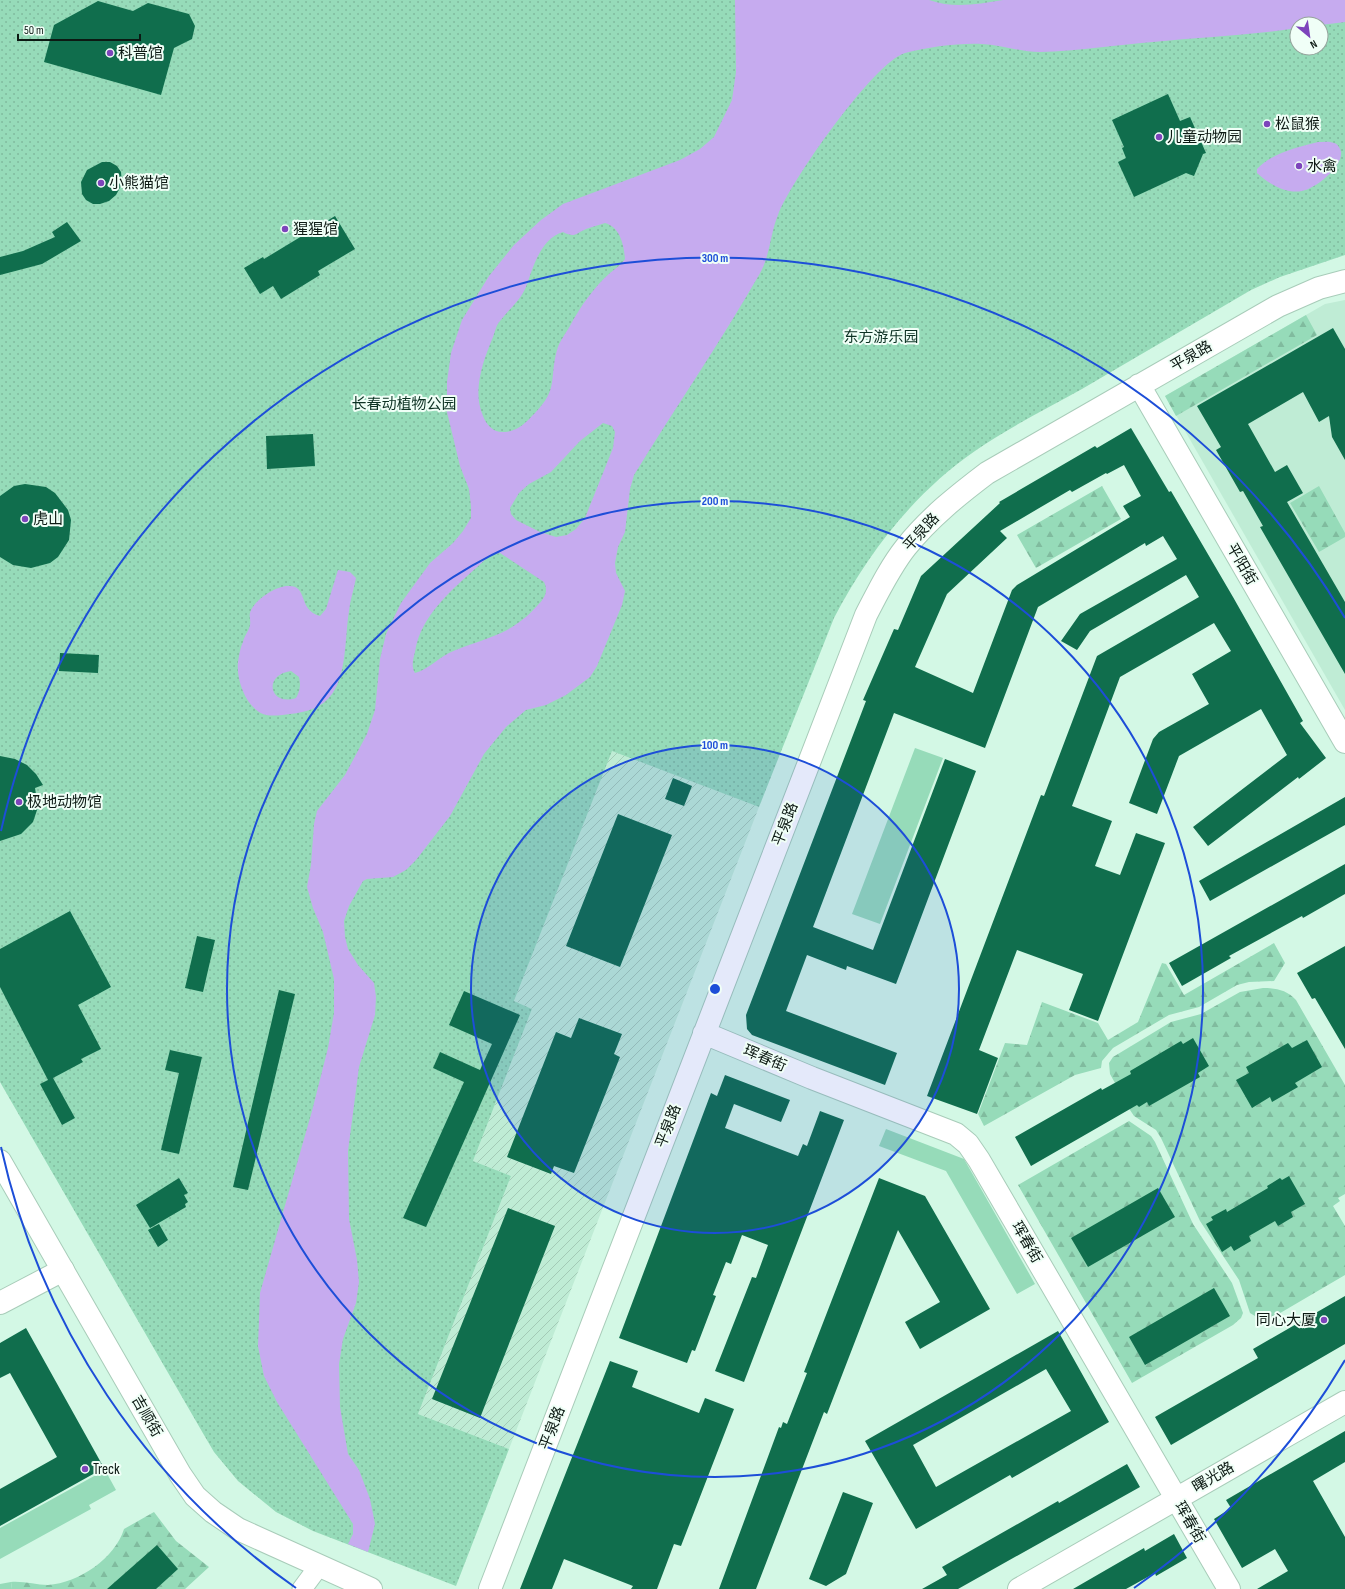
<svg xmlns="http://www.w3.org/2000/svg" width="1345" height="1589" viewBox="0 0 1345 1589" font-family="'Sofia Sans Condensed','Noto Sans SC',sans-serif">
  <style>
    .built { fill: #bfecd5 }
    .industrial { fill: url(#industrial-furrows) }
    .green { fill: #96dbb9 }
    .forest { fill: url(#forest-firs) }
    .park { fill: url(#park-dots); fill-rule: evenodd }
    .water { fill: #c6abef; fill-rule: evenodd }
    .building { fill: #106e4d; fill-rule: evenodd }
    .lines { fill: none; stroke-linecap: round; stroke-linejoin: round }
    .minor-casing { stroke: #a8ccb9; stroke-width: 21 }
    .tertiary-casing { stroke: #a8ccb9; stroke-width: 24 }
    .secondary-casing { stroke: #a8ccb9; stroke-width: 24 }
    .minor { stroke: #fff; stroke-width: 19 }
    .tertiary { stroke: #fff; stroke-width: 22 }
    .secondary { stroke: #fff; stroke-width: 22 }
    .ring { fill: none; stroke: #1d4ed8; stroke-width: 2 }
    .poi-dot { fill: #7d44bb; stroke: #f0fff7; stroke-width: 1.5 }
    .labels { text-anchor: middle; stroke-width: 4; stroke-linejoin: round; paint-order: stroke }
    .poi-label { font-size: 15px; fill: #0c1913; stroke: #f0fff7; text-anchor: start }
    .park-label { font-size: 15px; fill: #0c3223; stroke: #f0fff7 }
    .street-label { font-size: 15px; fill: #0c1913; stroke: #f0fff7 }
    .centre { fill: #1d4ed8; stroke: #f0fff7; stroke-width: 2 }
    .ring-label { font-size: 12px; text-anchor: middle; font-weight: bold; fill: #1d4ed8; stroke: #f0fff7; stroke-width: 4; stroke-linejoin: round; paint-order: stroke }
  </style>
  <defs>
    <pattern id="industrial-furrows" width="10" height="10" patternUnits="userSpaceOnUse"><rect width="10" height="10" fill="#bfecd5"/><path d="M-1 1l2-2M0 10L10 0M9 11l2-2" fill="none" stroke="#a3cab6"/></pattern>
    <pattern id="forest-firs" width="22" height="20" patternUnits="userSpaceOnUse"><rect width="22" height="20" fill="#96dbb9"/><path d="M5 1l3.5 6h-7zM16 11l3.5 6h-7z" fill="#80bb9e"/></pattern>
    <pattern id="park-dots" width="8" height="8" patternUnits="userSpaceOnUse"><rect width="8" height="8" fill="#96dbb9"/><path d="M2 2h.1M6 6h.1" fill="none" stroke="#80bb9e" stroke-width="1.8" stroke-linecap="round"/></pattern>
  </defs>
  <rect width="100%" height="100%" fill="#d3f8e5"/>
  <!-- built -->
  <path class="built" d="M1345,300V710L1165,396L1325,304Z"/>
  <!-- industrial -->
  <path class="industrial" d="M612,750L759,807L509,1449L418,1414L511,1176L473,1161L532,1009L514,1001Z"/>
  <!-- green -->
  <path class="green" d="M915,748L943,758L880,924L852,914Z
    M886,1129L964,1159L1035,1284L1017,1294L946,1171L879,1146Z
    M105,1470L116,1490L89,1505L91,1509L0,1559V1528Z
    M11,1582L12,1589H0V1584Z"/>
  <!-- forest -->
  <path class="forest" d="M1306,315L1317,335L1176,416L1165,396Z
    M1102,486L1121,519L1036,568L1017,535Z
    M1319,486L1345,533V537L1319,552L1290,503Z
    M1274,943L1285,963L1274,981L1249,982L1237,985L1199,1007L1169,1015L1113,1048L1102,1061L1101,1068L1075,1075L984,1126L978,1114L1005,1043L1027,1045L1042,1002L1098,1023L1108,1040L1138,1022L1162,963L1166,964L1184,995Z
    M1263,988C1276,988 1287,990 1296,1000L1345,1085V1194L1338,1198L1340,1201L1333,1206L1345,1226V1275L1265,1322L1250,1313L1239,1280L1200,1221L1161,1138L1156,1130L1134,1116L1130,1110L1110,1074L1109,1063L1113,1057L1171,1022L1201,1014L1240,992Z
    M1129,1121L1151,1136L1155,1142L1193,1224L1232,1283L1243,1313L1241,1318L1233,1325L1132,1383L1018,1185Z
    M154,1512L176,1541L209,1567L185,1589H12L11,1582C24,1581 36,1585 48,1585C79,1583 115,1558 124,1529Z"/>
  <!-- park -->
  <path class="park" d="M0,0H1345V255L1280,277L1251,290C1195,323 1138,356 1082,389C1046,409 1008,428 975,451C914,493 868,553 834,618L759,807L612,751L514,1001L532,1009L473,1161L511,1176L418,1414L509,1449L456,1586L313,1531L276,1512L238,1481L214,1452L204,1435L0,1082ZM1297,24H1321V48H1297Z"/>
  <!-- water -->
  <path class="water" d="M735,0H929C954,9 978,4 1003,0H1345V22L1321,25L1297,24V28C1249,36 1201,37 1153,42C1115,45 1078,51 1040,52C1021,52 1001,45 982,44C957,43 929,47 905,53C874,62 790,182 778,215C770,234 770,257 759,275C720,343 675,408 634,475L630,489L625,532L618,547L615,563L616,573L625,591L622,605L597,666L590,677L566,695L546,705L526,710L506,727L484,754L450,816L416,860L406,870L393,877L367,879L363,881L349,906L344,921L345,937L348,949L358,965L374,983L376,997L375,1015L359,1067L348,1151L349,1219L357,1260L359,1282L356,1303L343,1339L339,1364L340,1407L348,1454L359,1470L370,1499L375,1524L368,1552L348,1544L353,1534V1524L277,1402L264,1376L258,1346L260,1293L312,1111L328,1048L334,1013V979L323,932L313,908L307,887L311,865L314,824L317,811L345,775L367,734L375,710L380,659L386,634L401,603L430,563L453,543L463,531L471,518V506L469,489L460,466L447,412V382L451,353L462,320L489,276L514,245L541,220L563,204L680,160L700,149L714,137L732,100L736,72ZM605,223C620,227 624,245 625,259C621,265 616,268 610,273C594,287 580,307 570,326C566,333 559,342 557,350C549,379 559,388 535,413C526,422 519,431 505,432C494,433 487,426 483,416C472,391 483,361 493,337C495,332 496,325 500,321C509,309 520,301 526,287C533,268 540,239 563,232C575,238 575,234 586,229C592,227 599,225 605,223ZM603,423L612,426L615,432L613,448L585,518L576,529L567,535L556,537L540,532L516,520L511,514L510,508L519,493L529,484L551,472L580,441ZM500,553L544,582C549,592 544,599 537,606C518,627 501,634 475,643C466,646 457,649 449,653C437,659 427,670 415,673C411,666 413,660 415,652C421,612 458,585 487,558L493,554Z
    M1318,142C1323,142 1329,141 1334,143C1338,144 1340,148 1341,152C1343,167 1315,189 1302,191C1286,194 1269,184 1257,173V169C1272,153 1298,147 1318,142Z
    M338,570L350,572L356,578C354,589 350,600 349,611C345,635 347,674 332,694C322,708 307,712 290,714C283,715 270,717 263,714C246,707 236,680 238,662C239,656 240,648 243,642C244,636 249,631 250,625C251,621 249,617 250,613C253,601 275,586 288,586C309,585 297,610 320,616L326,609ZM291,671L299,677C301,685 300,691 296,698C270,707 262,675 291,671Z"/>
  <!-- building -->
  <path class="building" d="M98,1L133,11L148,3L189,14L195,26L192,39L174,48L161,95L44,62L54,25Z
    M1168,94L1180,121L1190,117L1206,153L1203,154L1194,176L1186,173L1134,197L1118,162L1126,158L1122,148L1124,147L1112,120Z
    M102,162H110L117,166L121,172L122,184L116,195L109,201L100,204H93L86,200L82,194L81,182L87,170Z
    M335,216L355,249L318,271L320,275L281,299L273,286L260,294L244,268L263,257L264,259Z
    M67,222L81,241L42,264L0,275V257L23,251L55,237L52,232Z
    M1333,328L1345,349V460L1332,437L1329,416L1319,422L1303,392L1248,424L1275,472L1287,465L1303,493L1287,502L1345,602V674L1260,527L1263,526L1243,491L1240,492L1216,450L1221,447L1197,406Z
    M1131,428L1169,492L1171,491L1233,597L1303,721L1300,723L1326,758L1299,779L1298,777L1208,846L1193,827L1287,755L1261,709L1179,756L1157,814L1129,803L1153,739L1159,732L1209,704L1192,674L1231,651L1214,623L1120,677L1072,806L1112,821L1095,866L1120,875L1136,833L1165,843L1098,1021L1069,1010L1083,974L1017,950L979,1050L998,1058L977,1114L927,1096L1041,795L1044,796L1097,656L1199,597L1186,575L1090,631L1077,650L1061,641L1080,614L1177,559L1163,536L1146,546L1145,543L1038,607L985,748L894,713L813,927L873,950L945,759L976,771L896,984L847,966L846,970L807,955L786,1011L897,1053L885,1085L752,1035L747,1029L746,1015L866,701L863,700L894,629L898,630L921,576L1000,503L999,502L1095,446L1097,448ZM1124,465L1141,496L1123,506L1130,517L1017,585L1012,590L973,693L915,667L947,594L1007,538L1000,531L1070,490L1072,492L1106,473L1107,474Z
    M313,434L315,466L267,469L266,436Z
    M25,484L46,487L55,493L68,510L71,520L69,540L58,557L50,563L31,568L13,565L0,557V496L14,486Z
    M60,653L99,655L98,673L59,671Z
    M0,756L15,759L27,765L36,774L43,785L35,788L38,807L33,822L21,834L0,841Z
    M673,778L692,786L684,806L665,799Z
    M1345,797V825L1210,901L1199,881Z
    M618,814L672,835L620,967L566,946Z
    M1345,864V894L1303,918L1302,916L1229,956L1231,958L1182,986L1169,963Z
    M70,911L111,987L78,1005L101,1049L81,1059L83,1062L53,1078L75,1118L62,1125L40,1084L48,1080L0,987V949Z
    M197,936L215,940L203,992L185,988Z
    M1345,946V1049L1315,998L1312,999L1297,973Z
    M279,990L295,994L248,1190L233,1187Z
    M464,991L520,1015L426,1227L403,1218L464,1082L433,1068L440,1052L480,1070L492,1044L449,1025Z
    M579,1018L622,1034L614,1054L620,1057L574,1173L554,1166L551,1174L507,1157L556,1032L571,1038Z
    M1193,1038L1209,1066L1198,1073L1200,1077L1149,1106L1147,1102L1139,1107L1137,1105L1031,1166L1015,1137L1101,1088L1102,1090L1131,1074L1130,1071L1181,1041L1183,1044Z
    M1307,1040L1322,1067L1295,1083L1298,1087L1272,1102L1270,1097L1252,1108L1236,1080L1249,1073L1246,1067L1288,1043L1292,1048Z
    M170,1050L202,1057L179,1154L161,1150L179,1073L165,1070Z
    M725,1075L790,1100L781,1122L734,1104L725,1128L798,1156L803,1144L807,1146L820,1111L844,1120L744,1382L715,1371L752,1277L756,1278L768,1245L742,1235L731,1264L726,1262L713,1295L716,1296L695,1351L692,1350L687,1363L619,1338L711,1093L717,1096Z
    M1289,1176L1305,1204L1291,1212L1293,1217L1278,1226L1275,1221L1249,1236L1251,1241L1234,1251L1231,1246L1222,1252L1206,1224L1213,1220L1211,1217L1226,1209L1227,1212L1268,1188L1267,1186L1280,1178L1282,1180Z
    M179,1178L188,1193L184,1195L188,1202L185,1204L186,1207L150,1228L136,1205Z
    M879,1178L925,1196L990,1309L920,1349L905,1322L940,1302L898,1230L827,1414L824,1412L756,1589H719L779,1427L781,1428L783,1422L787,1424L807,1373L804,1372Z
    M1158,1188L1175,1217L1088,1267L1071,1238Z
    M508,1208L555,1226L480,1418L432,1399Z
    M159,1224L168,1240L158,1247L148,1230Z
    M1214,1288L1230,1316L1145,1365L1129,1337Z
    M1345,1296V1344L1171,1445L1155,1417L1258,1358L1253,1349Z
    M26,1328L104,1468L0,1526V1489L57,1457L10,1373L0,1378V1343Z
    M1058,1331L1109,1422L1012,1478L1010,1475L916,1529L865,1441ZM1046,1369L1071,1411L936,1487L913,1445Z
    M610,1361L638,1371L632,1387L699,1413L705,1398L734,1409L681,1546L674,1544L657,1589H631L633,1586L564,1559L552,1589H520Z
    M1345,1431V1462L1313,1481L1345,1537V1589H1257L1288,1571L1275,1549L1242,1568L1214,1519L1231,1508L1226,1500Z
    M1127,1464L1140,1487L958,1589H922L947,1575L942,1567L1058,1501L1059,1503Z
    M843,1492L873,1503L846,1574L826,1586L809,1579Z
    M1174,1534L1187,1558L1156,1576L1155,1573L1126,1589H1073L1144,1548L1145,1551Z
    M157,1545L178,1569L156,1589H107Z"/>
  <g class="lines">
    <defs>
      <path id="minor" d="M302,1589L319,1566"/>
      <path id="tertiary" d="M1139,385L1345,742
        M704,1033L812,1078L956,1134L968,1144L979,1160L1229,1589
        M0,1303L63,1270
        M490,1589L866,615C878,592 890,567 906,547C929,518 958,495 987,473L1278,306L1319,288L1345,281
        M1019,1589L1345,1402"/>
      <path id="secondary" d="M0,1161L180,1474L195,1496L213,1512L238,1529L371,1589"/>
    </defs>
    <!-- minor casing -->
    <use href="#minor" class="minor-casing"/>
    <!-- tertiary casing -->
    <use href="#tertiary" class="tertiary-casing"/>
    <!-- secondary casing -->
    <use href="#secondary" class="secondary-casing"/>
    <!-- minor -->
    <use href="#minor" class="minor"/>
    <!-- tertiary -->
    <use href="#tertiary" class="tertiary"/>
    <!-- secondary -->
    <use href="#secondary" class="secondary"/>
  </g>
  <!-- distance rings -->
  <circle cx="715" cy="989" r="244" fill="#1d4ed8" fill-opacity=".12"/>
  <g class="ring">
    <circle cx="715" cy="989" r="244"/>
    <circle cx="715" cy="989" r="488"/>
    <path d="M1345 1360A731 731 0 0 1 1134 1588M296 1588A731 731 0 0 1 1 1147M1 831A731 731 0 0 1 1345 618"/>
  </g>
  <!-- markers -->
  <g class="poi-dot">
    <circle cx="110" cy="53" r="4"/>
    <circle cx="1267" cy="124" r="4"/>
    <circle cx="1159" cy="137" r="4"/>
    <circle cx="1299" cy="166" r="4"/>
    <circle cx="101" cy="183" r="4"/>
    <circle cx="285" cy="229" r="4"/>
    <circle cx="25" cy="519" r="4"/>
    <circle cx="19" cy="802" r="4"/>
    <circle cx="1324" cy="1320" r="4"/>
    <circle cx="85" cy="1469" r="4"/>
  </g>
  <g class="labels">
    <!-- poi labels -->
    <g class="poi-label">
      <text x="118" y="58">科普馆</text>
      <text x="1275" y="129">松鼠猴</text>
      <text x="1167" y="142">儿童动物园</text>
      <text x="1307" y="171">水禽</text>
      <text x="109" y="188">小熊猫馆</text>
      <text x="293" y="234">猩猩馆</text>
      <text x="33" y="524">虎山</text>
      <text x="27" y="807">极地动物馆</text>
      <text x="1316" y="1325" text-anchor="end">同心大厦</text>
      <text x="93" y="1474">Treck</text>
    </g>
    <!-- park labels -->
    <g class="park-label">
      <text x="881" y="342">东方游乐园</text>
      <text x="404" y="409">长春动植物公园</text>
    </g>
    <!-- street labels -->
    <g class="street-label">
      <text transform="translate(1191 356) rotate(-30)" y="5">平泉路</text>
      <text transform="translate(921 532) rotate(-48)" y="5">平泉路</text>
      <text transform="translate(1242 564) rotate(60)" y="5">平阳街</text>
      <text transform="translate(785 824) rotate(-69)" y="5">平泉路</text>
      <text transform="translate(765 1058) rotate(23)" y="5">珲春街</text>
      <text transform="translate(668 1126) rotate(-69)" y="5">平泉路</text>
      <text transform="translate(1027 1242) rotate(60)" y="5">珲春街</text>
      <text transform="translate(147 1416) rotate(60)" y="5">吉顺街</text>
      <text transform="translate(552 1428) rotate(-69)" y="5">平泉路</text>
      <text transform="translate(1213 1477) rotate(-30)" y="5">曙光路</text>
      <text transform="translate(1190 1522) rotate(60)" y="5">珲春街</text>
    </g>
  </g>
  <circle cx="715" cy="989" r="6" class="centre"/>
  <g class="ring-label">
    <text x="715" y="262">300 m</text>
    <text x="715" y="505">200 m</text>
    <text x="715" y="749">100 m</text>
  </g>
  <!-- north arrow -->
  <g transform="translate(1309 36) rotate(151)"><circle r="19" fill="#f0fff7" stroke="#95a39c"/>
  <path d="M0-3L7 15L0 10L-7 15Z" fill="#7d44bb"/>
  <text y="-6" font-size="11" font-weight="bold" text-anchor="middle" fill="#0c1913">N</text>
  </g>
  <!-- scale -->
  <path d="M18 34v6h122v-6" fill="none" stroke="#0c1913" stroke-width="2"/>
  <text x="24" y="34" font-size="12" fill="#0c1913" stroke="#f0fff7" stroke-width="3" paint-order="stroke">50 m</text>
</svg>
